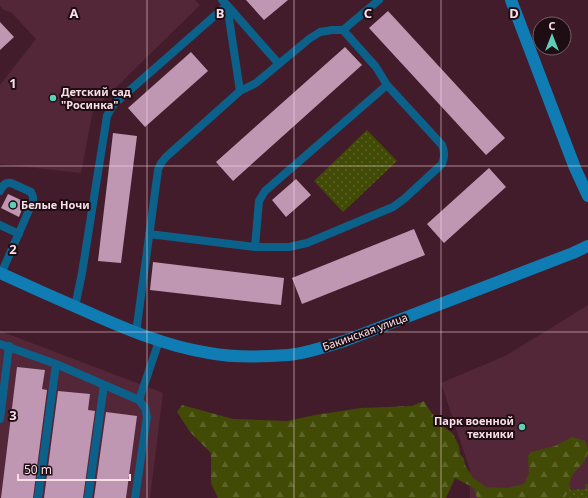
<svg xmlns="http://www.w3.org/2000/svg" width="588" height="498" viewBox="0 0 588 498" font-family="'Noto Sans',sans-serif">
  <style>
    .built { fill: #542738 }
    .grass { fill: url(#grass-dots) }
    .forest { fill: url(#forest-firs) }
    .building { fill: #c097b3 }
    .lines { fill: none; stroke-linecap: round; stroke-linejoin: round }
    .lane { stroke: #0c618b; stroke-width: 8 }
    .secondary { stroke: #0f7db3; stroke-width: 12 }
    .grid { fill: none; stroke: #f9dee6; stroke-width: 1; stroke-opacity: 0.55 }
    .poi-dot { fill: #5eceb7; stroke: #1e0d13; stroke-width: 1.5 }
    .labels { text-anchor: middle; stroke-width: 4; stroke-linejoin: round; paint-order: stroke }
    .poi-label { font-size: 11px; font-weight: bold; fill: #f9dee6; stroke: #1e0d13; text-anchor: start }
    .street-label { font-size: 11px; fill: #f9dee6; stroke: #1e0d13 }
    .grid-label { font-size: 13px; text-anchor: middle; font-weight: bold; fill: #f9dee6; stroke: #1e0d13; stroke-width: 4; stroke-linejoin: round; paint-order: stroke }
  </style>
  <defs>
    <pattern id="grass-dots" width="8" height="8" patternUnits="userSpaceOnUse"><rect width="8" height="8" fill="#414b05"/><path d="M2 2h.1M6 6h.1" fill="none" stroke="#5d6429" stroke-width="1.8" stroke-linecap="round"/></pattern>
    <pattern id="forest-firs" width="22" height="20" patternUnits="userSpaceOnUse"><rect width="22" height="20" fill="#414b05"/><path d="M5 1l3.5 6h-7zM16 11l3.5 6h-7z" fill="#5d6429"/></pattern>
  </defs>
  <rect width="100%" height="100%" fill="#431c2b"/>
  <!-- built -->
  <path class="built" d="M0,0H195L200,5L93,110L81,173L0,164V85L36,39L12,13L4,10L0,6Z
    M588,305V498H470V470L441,383L505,356L538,336Z
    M0,331L163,393L150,498H0Z"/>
  <!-- grass -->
  <path class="grass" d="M367,130L397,161L343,212L314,181Z
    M585,484H588V498H565L568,486L570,485V490L585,489Z"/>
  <!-- forest -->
  <path class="forest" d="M424,401L430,411L443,426L453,434L459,446L460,454L464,459L465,465L473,478L486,487L508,488L524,484L529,473L528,456L531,452L555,446L572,437L585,441L588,450V453L584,462L572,475L565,498H477L474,488L455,478L446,498H218L211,483V453L190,432L177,412L182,405L233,419L287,421L315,415L361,408L412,406Z"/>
  <!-- building -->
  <path class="building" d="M246,0H288L264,20Z
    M388,11L505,138L486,155L369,28Z
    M0,22L14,37L0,50Z
    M345,47L362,65L233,181L216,162Z
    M191,52L208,71L145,127L128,108Z
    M113,133L137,136L121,263L98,261Z
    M489,168L506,187L444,243L427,224Z
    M296,179L311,195L286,217L272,200Z
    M8,194L25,202L19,217L1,208Z
    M414,229L425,255L302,304L292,278Z
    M153,262L284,278L281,305L150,290Z
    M17,367L45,370L42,389L47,390L33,498H1Z
    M58,391L90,394L88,410L95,411L83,498H44Z
    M106,412L137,416L126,498H94Z"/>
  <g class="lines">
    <!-- lane -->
    <path class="lane" d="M240,91L256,83L309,39L320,32L332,30H343L379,0
      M0,191C2,186 5,182 11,183L31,192L33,197V201L1,274
      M0,225L19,234
      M149,234L255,247H289L307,243L393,207L404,199L442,164C445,157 445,152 442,145L387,85L376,67L343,30
      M255,247L259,201L265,191L387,85
      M75,307L82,273L107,116L113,105L227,5L278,63
      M136,333L158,170L161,163L166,157L240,91L227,5L222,0
      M0,344L56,364L139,400L145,408L147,417L135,498
      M139,400L159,341
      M0,419L9,346
      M38,498L56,364
      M88,498L104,385"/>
    <!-- secondary -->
    <path class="secondary" d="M511,0L575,168L588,196
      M0,273C28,286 55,298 83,310C123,328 165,346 209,353C235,358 262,357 288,355C308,353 328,346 347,340L573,253L588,246"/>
  </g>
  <!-- grid -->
  <path class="grid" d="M147,0V498M294,0V498M441,0V498M0,166H588M0,332H588"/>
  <!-- markers -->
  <g class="poi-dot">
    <circle cx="53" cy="98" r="4"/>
    <circle cx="13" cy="205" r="4"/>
    <circle cx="522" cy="427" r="4"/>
  </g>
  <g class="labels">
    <!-- poi labels -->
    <g class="poi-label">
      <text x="61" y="96">Детский сад<tspan x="61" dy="13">"Росинка"</tspan></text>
      <text x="21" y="209">Белые Ночи</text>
      <text x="514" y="425" text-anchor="end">Парк военной<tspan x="514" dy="13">техники</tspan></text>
    </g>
    <!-- street labels -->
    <g class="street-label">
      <text transform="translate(365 332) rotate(-20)" y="4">Бакинская улица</text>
    </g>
  </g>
  <g class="grid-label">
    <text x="74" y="18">A</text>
    <text x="220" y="18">B</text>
    <text x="368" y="18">C</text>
    <text x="514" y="18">D</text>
    <text x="13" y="88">1</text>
    <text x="13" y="254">2</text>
    <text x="13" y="420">3</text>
  </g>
  <!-- north arrow -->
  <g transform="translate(552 36)"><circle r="19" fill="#1e0d13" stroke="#766167"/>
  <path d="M0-3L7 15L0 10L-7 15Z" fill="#5eceb7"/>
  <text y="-6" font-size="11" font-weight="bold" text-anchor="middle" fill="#f9dee6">С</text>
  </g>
  <!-- scale -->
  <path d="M18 474v6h112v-6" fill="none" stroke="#f9dee6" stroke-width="2"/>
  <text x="24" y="474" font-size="12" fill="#f9dee6" stroke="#1e0d13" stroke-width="3" paint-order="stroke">50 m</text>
</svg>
